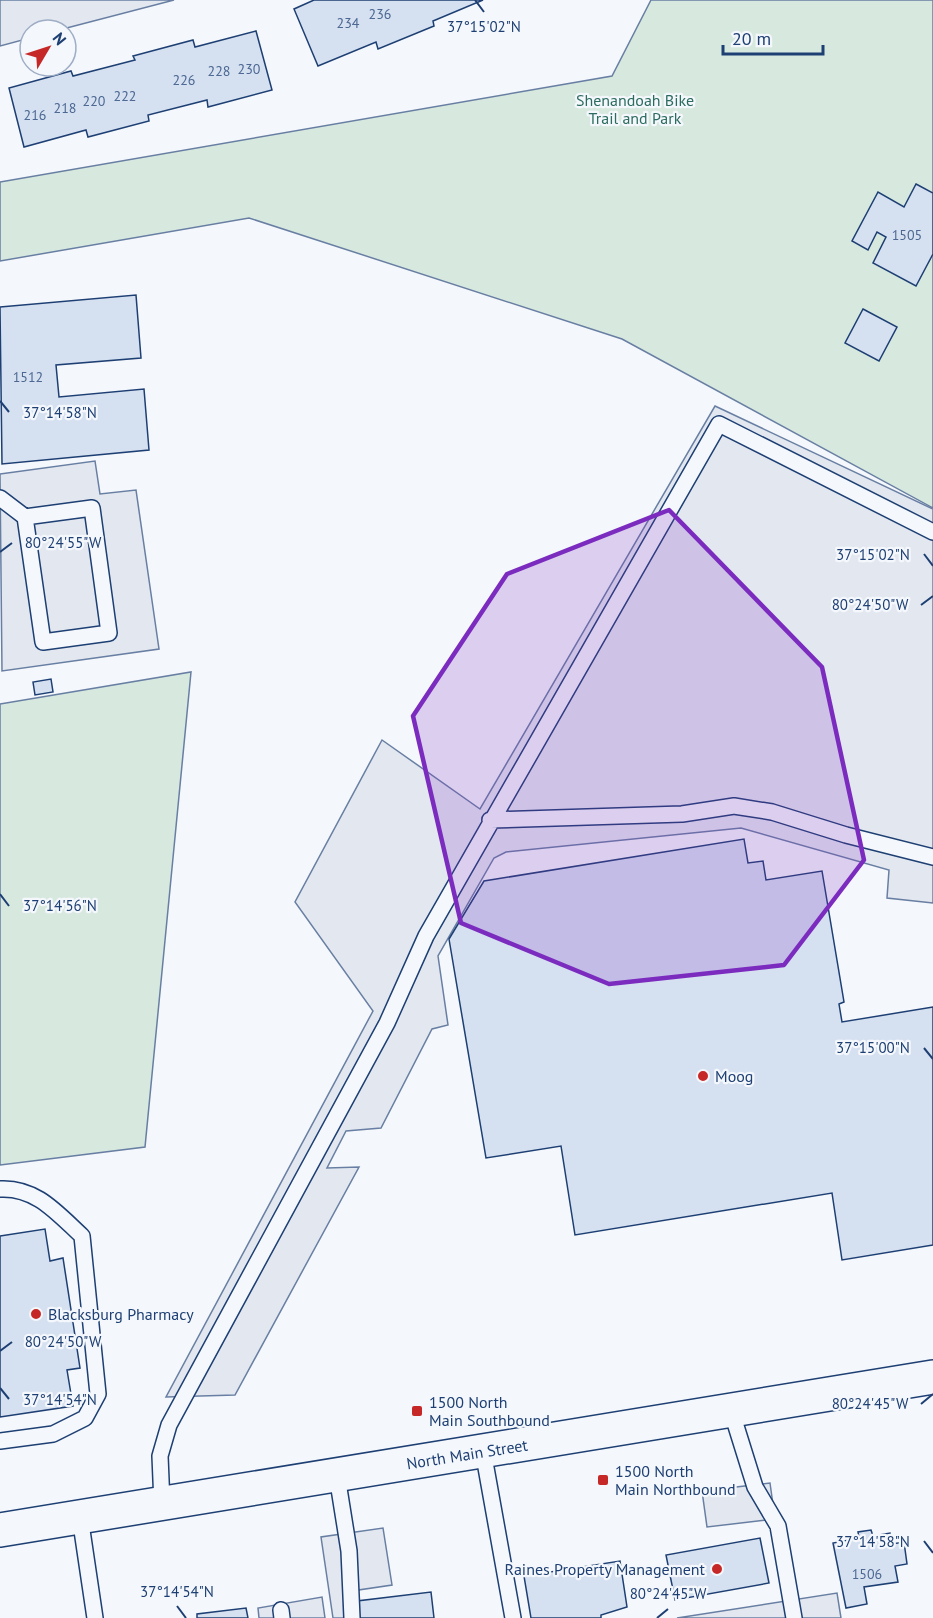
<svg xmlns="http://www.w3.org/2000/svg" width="933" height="1618" viewBox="0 0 933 1618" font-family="'PT Sans',sans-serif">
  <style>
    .green { fill: #d7e8df; stroke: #687fa3; stroke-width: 1.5 }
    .parking { fill: #e3e8f0; stroke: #687fa3; stroke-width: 1.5 }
    .building { fill: #d5e0f0; stroke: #1d3f73; stroke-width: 1.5 }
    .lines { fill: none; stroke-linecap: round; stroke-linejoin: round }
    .lane-casing { stroke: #1d3f73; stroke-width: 18 }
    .primary-casing { stroke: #1d3f73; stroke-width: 36 }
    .lane { stroke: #f4f7fb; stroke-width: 15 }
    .primary { stroke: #f4f7fb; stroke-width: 33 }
    .marked { fill: #7b2cbf; fill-opacity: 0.2; stroke: #7b2cbf; stroke-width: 4.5; stroke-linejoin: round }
    .ticks { fill: none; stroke: #1d3f73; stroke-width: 2 }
    .poi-dot { fill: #c62828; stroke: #f4f7fb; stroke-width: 2 }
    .labels { text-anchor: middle; stroke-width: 4.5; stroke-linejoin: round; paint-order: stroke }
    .number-label { font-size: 14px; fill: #4b6792 }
    .park-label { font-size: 16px; fill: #2c6c60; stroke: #f4f7fb }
    .poi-label { font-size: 16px; fill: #1d3f73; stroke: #f4f7fb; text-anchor: start }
    .street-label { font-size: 16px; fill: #1d3f73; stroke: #f4f7fb }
    .ticks-label { font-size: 15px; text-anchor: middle; fill: #1d3f73; stroke: #f4f7fb; stroke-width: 4.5; stroke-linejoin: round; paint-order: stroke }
  </style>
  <rect width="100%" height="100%" fill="#f4f7fb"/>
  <!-- green -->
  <path class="green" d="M651,0H933V508L622,339L249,218L0,261V182L612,76Z
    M191,672L145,1147L0,1165V704Z"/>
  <!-- parking -->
  <path class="parking" d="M0,0H174L59,30H30V38L0,46Z
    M715,406L933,509V903L887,898L889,870L741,828L506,852L494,858L438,956L448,1025L432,1029L381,1128L346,1131L327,1168L359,1167L235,1395L166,1397L373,1011L295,902L382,740L480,809Z
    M95,461L100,494L136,490L159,649L2,671L0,474Z
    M770,1483L775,1519L707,1527L702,1491Z
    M383,1528L392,1585L352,1591L356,1618H333L321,1537Z
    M837,1593L841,1618H677Z
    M322,1597L325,1618H259L258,1608Z"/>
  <!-- building -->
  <path class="building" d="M314,0H483L433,21L434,26L378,49L376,42L318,66L294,9Z
    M256,31L272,90L208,107L207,100L148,115L149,121L88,137L86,130L24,147L9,88L71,71L73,76L135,60L133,56L193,40L195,47Z
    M916,184L933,193V254L916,286L873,263L886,237L877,232L868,250L852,241L878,192L904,207Z
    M136,295L141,358L56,365L59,397L144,389L149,450L2,464L0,307Z
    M863,309L897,327L879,361L845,343Z
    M51,679L53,692L35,695L33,682Z
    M744,839L748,863L763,861L766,880L822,871L844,1002L839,1004L842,1022L933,1007V1245L842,1260L832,1193L575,1235L561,1146L486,1158L449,939L484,881Z
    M45,1229L50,1261L63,1258L80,1368L67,1370L73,1406L0,1417V1236Z
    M871,1530L873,1536L890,1533L892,1544L904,1542L907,1564L895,1566L898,1582L864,1587L867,1604L846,1608L833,1543L859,1538L858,1532Z
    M760,1538L769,1583L675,1600L666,1555Z
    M620,1561L627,1607L601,1615V1618H531L524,1576Z
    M431,1592L434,1618H359L357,1601Z
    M246,1608L248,1618H197V1614Z"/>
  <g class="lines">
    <defs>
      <path id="lane" d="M0,498L25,517
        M92,508L109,633L43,642L25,517Z
        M490,820L682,814L734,806L772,812L846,835L933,857
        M0,1189C36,1187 57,1213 82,1236L98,1394L85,1418L53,1434L0,1441
        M731,1410L755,1487L778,1526L794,1618
        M483,1451L513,1618
        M337,1476L349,1551L352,1618
        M162,1504L160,1456L169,1425L387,1023L426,936L719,424L933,532
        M80,1517L95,1618
        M281,1610L282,1618"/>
      <path id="primary" d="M0,1530L933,1377"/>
    </defs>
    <!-- lane casing -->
    <use href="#lane" class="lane-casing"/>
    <!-- primary casing -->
    <use href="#primary" class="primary-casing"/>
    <!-- lane -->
    <use href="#lane" class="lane"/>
    <!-- primary -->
    <use href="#primary" class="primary"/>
  </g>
  <!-- marked area -->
  <path class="marked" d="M669,510L822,667L864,860L784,965L609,984L461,923L413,716L507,574Z"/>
  <!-- ticks -->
  <path class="ticks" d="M475,0L484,12M0,401L9,412M0,552L12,543M924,554L933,566M921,605L933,596M0,894L9,906M924,1048L933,1059M0,1351L12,1342M0,1388L9,1399M921,1404L933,1394M924,1541L933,1553M177,1606L186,1618M657,1618L668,1609"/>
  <!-- markers -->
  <g class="poi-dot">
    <circle cx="703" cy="1076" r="6"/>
    <circle cx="36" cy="1314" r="6"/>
    <rect x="411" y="1405" width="12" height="12" rx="3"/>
    <rect x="597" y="1474" width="12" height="12" rx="3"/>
    <circle cx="717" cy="1569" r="6"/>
  </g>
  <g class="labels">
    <!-- number labels -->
    <g class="number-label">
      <text x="380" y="19">236</text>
      <text x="348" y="28">234</text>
      <text x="249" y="74">230</text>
      <text x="219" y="76">228</text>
      <text x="184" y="85">226</text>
      <text x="125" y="101">222</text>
      <text x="94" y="106">220</text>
      <text x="65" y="113">218</text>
      <text x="35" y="120">216</text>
      <text x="907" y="240">1505</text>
      <text x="28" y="382">1512</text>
      <text x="867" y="1579">1506</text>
    </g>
    <!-- park labels -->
    <g class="park-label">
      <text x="635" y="106">Shenandoah Bike<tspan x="635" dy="18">Trail and Park</tspan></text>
    </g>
    <!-- poi labels -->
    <g class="poi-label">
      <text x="715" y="1082">Moog</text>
      <text x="48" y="1320">Blacksburg Pharmacy</text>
      <text x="429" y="1408">1500 North<tspan x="429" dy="18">Main Southbound</tspan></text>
      <text x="615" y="1477">1500 North<tspan x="615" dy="18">Main Northbound</tspan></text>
      <text x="705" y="1575" text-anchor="end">Raines Property Management</text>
    </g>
    <!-- street labels -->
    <g class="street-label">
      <text transform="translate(467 1454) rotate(-9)" y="6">North Main Street</text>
    </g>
  </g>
  <g class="ticks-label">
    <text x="484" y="32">37°15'02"N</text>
    <text x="60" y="418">37°14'58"N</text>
    <text x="63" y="548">80°24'55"W</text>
    <text x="873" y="560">37°15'02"N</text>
    <text x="870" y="610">80°24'50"W</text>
    <text x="60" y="911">37°14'56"N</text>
    <text x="873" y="1053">37°15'00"N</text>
    <text x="63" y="1347">80°24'50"W</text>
    <text x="60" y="1405">37°14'54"N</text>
    <text x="870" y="1409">80°24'45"W</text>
    <text x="873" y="1547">37°14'58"N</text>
    <text x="177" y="1597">37°14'54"N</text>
    <text x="668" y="1599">80°24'45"W</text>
  </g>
  <!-- north arrow -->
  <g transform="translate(48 48) rotate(51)"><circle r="28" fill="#f4f7fb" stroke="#9eadc5" stroke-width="1.5"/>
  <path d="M0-4.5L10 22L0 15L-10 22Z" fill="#c62828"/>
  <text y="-9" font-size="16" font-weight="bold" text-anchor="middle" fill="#1d3f73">N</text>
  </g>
  <!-- scale -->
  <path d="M723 45v9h100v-9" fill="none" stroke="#1d3f73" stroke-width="3"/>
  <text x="732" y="45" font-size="18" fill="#1d3f73" stroke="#f4f7fb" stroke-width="4.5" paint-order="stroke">20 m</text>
</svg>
